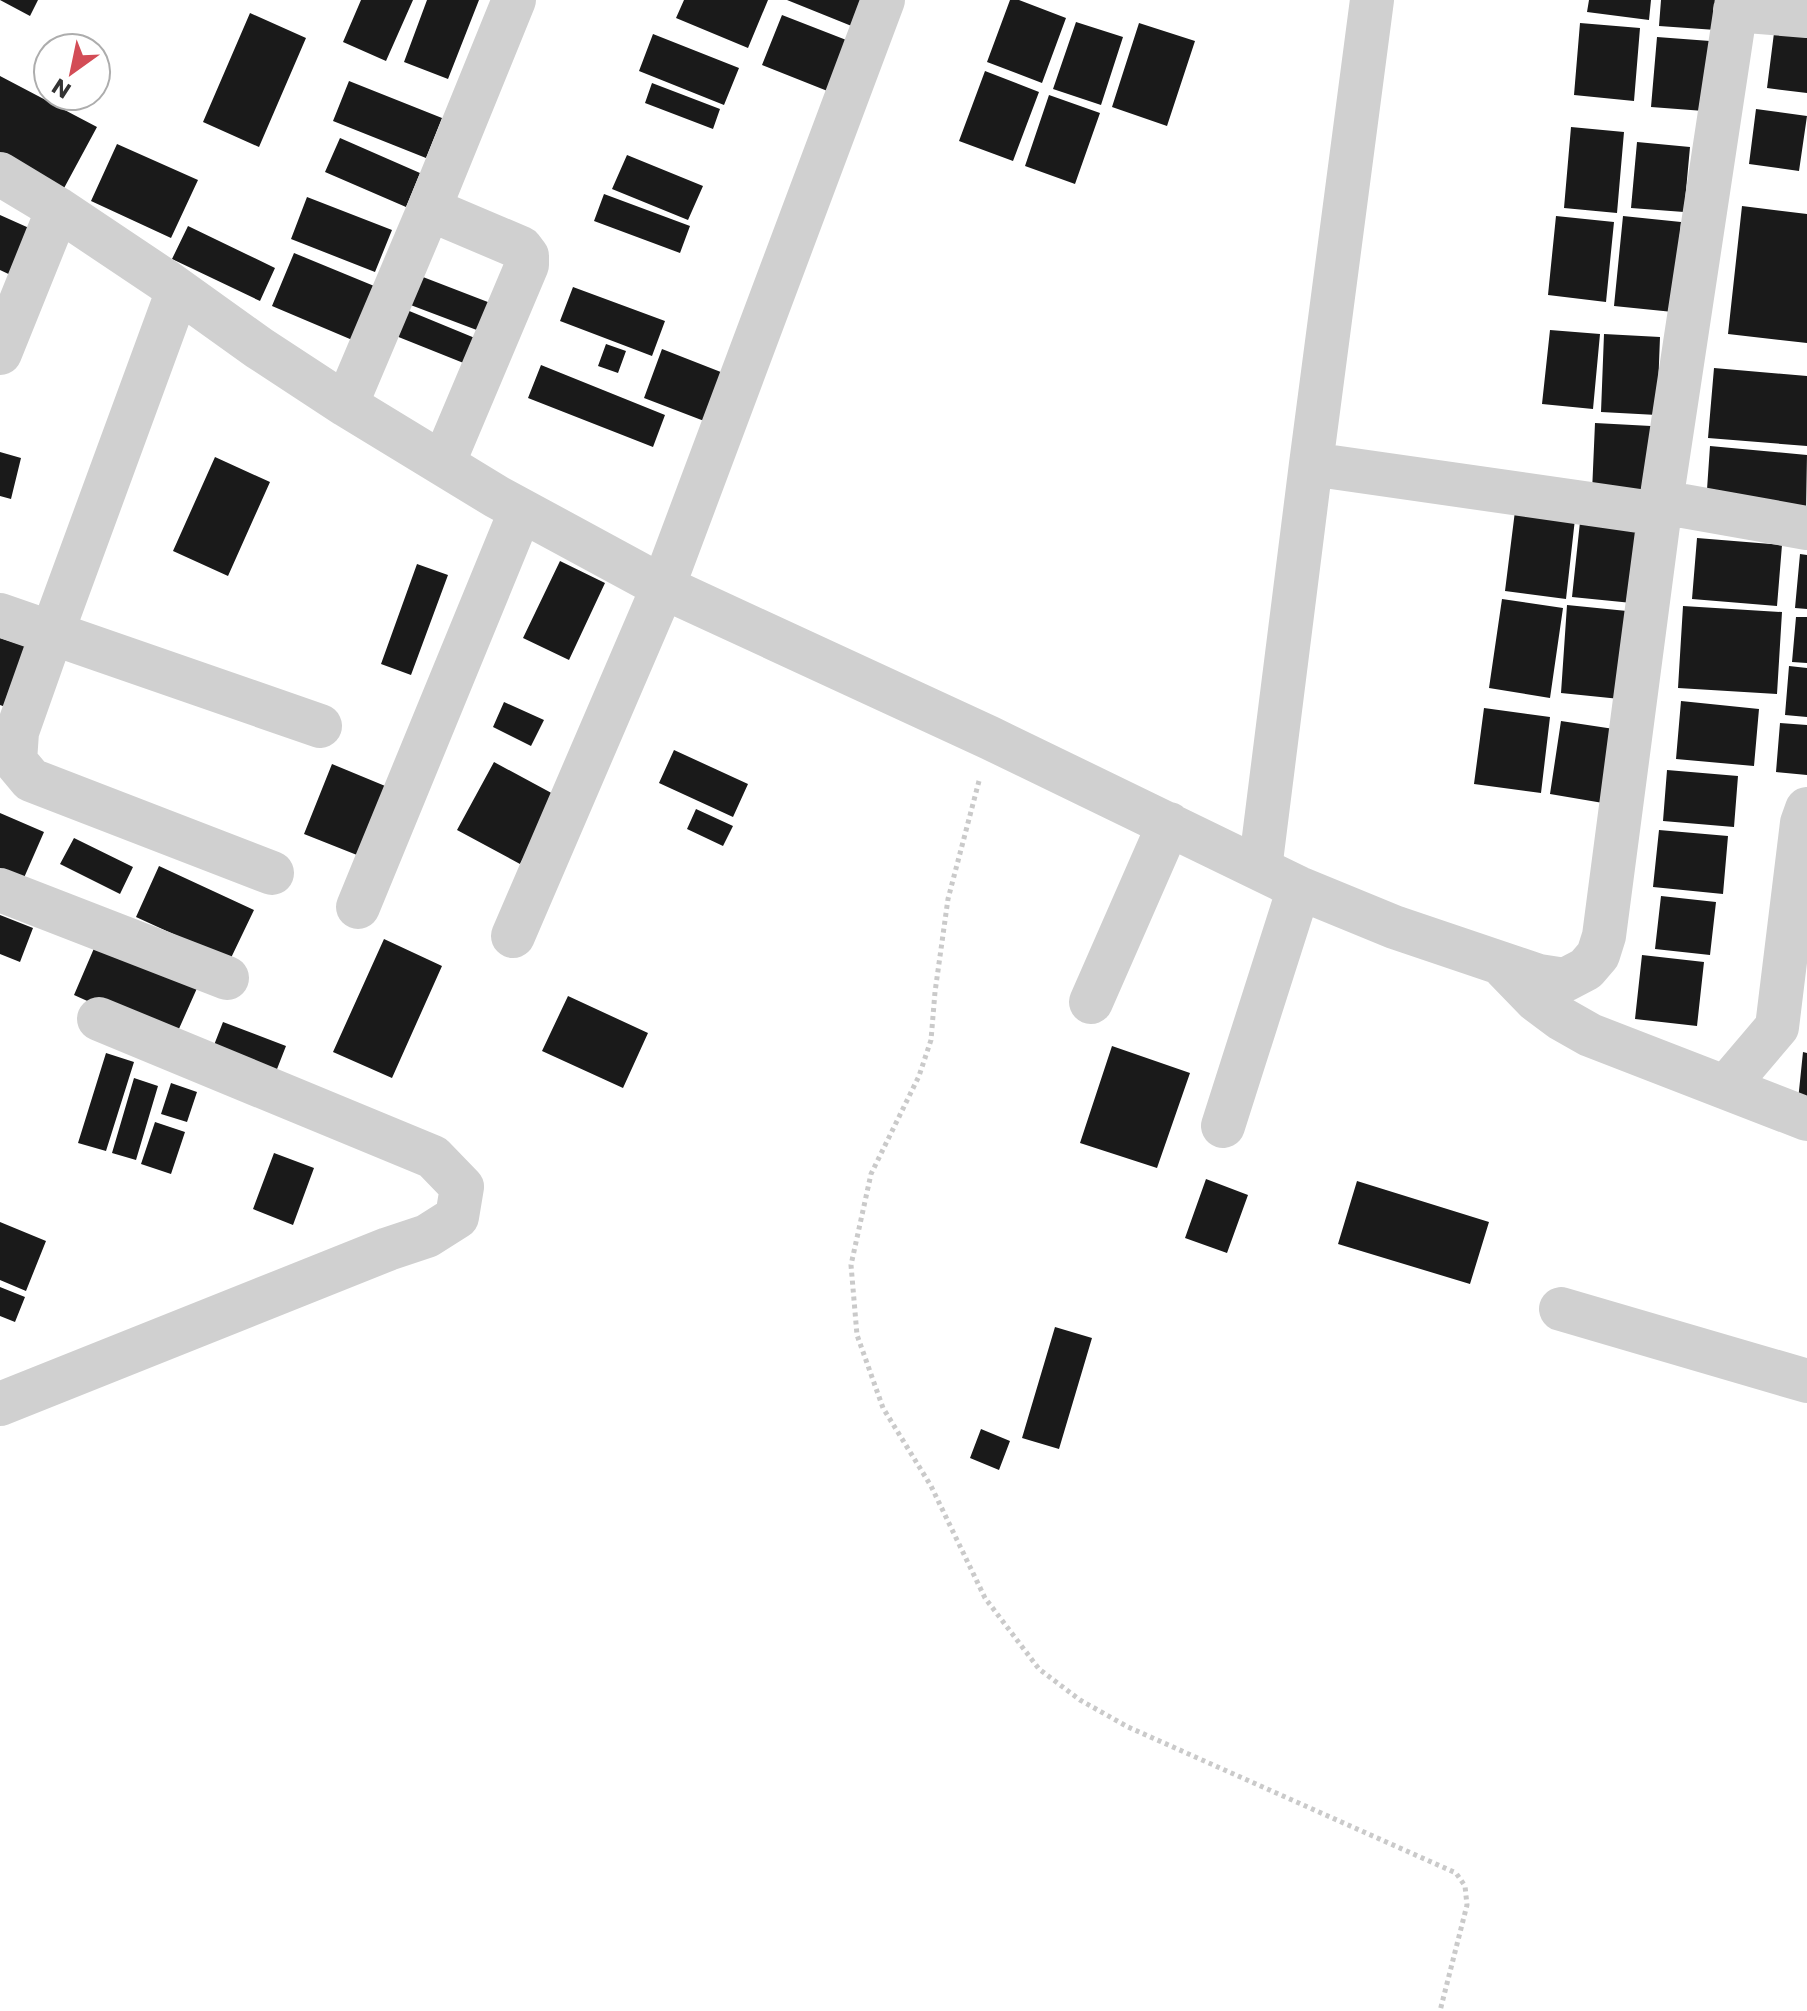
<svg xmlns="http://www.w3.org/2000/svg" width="1807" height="2011" viewBox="0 0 1807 2011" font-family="Poppins,sans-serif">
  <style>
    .building { fill: #1a1a1a }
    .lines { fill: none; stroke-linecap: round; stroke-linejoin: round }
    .path { stroke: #cacaca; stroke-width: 5; stroke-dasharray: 4 4; stroke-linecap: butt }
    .minor { stroke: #d0d0d0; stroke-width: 44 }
  </style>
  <rect width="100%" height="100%" fill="#fff"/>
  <!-- building -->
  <path class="building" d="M0,0H38L30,16Z
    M361,0H413L386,61L343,42Z
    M427,0H479L448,79L404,62Z
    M684,0H768L748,48L676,18Z
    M787,0H871L859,29Z
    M1010,0H1019L1066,18L1042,83L987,62Z
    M1589,0H1651L1649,20L1587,12Z
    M1661,0H1718L1716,30L1659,26Z
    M250,13L306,38L259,147L203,122Z
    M782,15L854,43L835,94L762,65Z
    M1076,22L1123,37L1101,105L1053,89Z
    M1139,23L1195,41L1167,126L1112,107Z
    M1580,23L1640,28L1634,101L1574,95Z
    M1774,33L1807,37V93L1767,88Z
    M653,34L739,68L724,105L639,71Z
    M1657,37L1710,41L1704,111L1651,107Z
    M985,71L1039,92L1013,161L959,141Z
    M0,76L97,127L63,190L0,156Z
    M349,81L442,118L426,158L333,121Z
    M652,83L720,109L713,129L645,103Z
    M1049,95L1100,113L1075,184L1025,166Z
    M1756,109L1807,116L1799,171L1749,164Z
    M1571,127L1624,132L1617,213L1564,208Z
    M340,138L420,173L406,207L325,172Z
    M1637,142L1690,147L1684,212L1631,208Z
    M117,144L198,180L171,238L91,201Z
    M627,155L703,186L688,220L612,189Z
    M604,194L690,226L680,253L594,221Z
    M307,197L392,230L375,272L291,239Z
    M1742,206L1807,214V343L1728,334Z
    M0,215L38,232L17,278L0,270Z
    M1556,216L1614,222L1606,302L1548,295Z
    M1623,216L1681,222L1673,312L1614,306Z
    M188,226L275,268L260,301L172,259Z
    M294,253L379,288L357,342L272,306Z
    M410,272L493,304L482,332L400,301Z
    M573,287L665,321L652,356L560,321Z
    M402,308L487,343L476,368L391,334Z
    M1550,330L1600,334L1593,409L1542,404Z
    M1604,334L1660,337L1657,415L1601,412Z
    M606,344L626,351L618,373L598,366Z
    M662,349L731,376L712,424L644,398Z
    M541,365L665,415L653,447L528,398Z
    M1714,368L1807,376V446L1708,438Z
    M1595,423L1651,426L1647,496L1592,492Z
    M1710,446L1807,455L1806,512L1706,504Z
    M0,452L21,458L11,499L0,496Z
    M215,457L270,482L228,576L173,551Z
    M1516,503L1576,510L1566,599L1505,591Z
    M1580,522L1640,529L1632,603L1572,597Z
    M1697,538L1782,545L1777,606L1692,599Z
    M1800,554L1807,555V609L1795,608Z
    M560,561L605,583L569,660L523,638Z
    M417,564L448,575L411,675L381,664Z
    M1502,599L1563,608L1550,698L1489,688Z
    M1567,605L1627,611L1620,699L1561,693Z
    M1683,606L1782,612L1777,694L1678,688Z
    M1796,617H1807V663L1792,662Z
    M0,638L34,649L14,710L0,705Z
    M1789,666L1807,668V717L1785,715Z
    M1681,701L1759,709L1754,766L1676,759Z
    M504,702L544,720L531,746L493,727Z
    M1484,708L1550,717L1541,793L1474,784Z
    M1561,721L1614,729L1603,803L1550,794Z
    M1780,723L1807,725V775L1776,772Z
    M674,750L748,784L733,817L659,783Z
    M494,762L557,796L520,864L457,830Z
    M332,764L390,788L362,857L304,834Z
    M1667,770L1738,776L1734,827L1663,821Z
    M696,809L733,826L723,846L687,829Z
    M0,813L44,832L23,880L0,870Z
    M1659,830L1728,836L1723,894L1653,887Z
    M74,838L133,867L120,894L60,864Z
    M159,866L254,910L230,960L136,917Z
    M1661,896L1716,902L1710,955L1655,949Z
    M0,915L33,928L20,962L0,954Z
    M101,932L202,977L174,1040L74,995Z
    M384,939L442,966L392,1078L333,1052Z
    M1642,955L1704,962L1697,1026L1635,1019Z
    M568,996L648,1033L623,1088L542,1051Z
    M223,1022L286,1046L270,1087L207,1063Z
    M1112,1046L1190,1073L1157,1168L1080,1143Z
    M1803,1052L1807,1053V1111L1797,1110Z
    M106,1053L134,1062L106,1151L78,1143Z
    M134,1078L158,1086L136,1160L112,1153Z
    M171,1083L197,1092L187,1122L161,1114Z
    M155,1122L185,1132L171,1174L141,1164Z
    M274,1153L314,1168L293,1225L253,1209Z
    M1206,1179L1248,1195L1227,1253L1185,1238Z
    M1357,1181L1489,1222L1470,1284L1338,1244Z
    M0,1222L46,1241L26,1291L0,1280Z
    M0,1287L25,1297L15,1322L0,1316Z
    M1055,1327L1092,1338L1059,1449L1022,1438Z
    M981,1429L1010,1441L999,1470L970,1458Z"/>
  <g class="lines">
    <!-- path -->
    <path class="path" d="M979,781L948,899L935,992L931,1040L919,1076L871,1174L851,1265L857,1335L883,1408L931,1486L985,1598L1039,1669L1080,1700L1128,1727L1456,1873L1465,1886L1467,1905L1440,2011"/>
    <!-- minor -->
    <path class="minor" d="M1735,10L1807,16
      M0,174L58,209L164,280L259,348L346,405L497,497L663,587L990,738L1299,888L1394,927L1539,976L1565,980L1586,969L1598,955L1604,936L1661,502L1737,0
      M429,209L521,248L527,256V265L443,464
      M178,290L52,633L17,732L15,761L31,780L272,873
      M0,353L58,209
      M346,405L429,209L514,0
      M1311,464L1660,514
      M1661,502L1807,528
      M0,615L320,726
      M1260,869L1311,464L1372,0
      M0,890L227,978
      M358,907L521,510
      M513,936L663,587L883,0
      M1505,968L1536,1000L1560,1018L1590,1035L1807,1119
      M1091,1002L1169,824
      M1726,1087L1777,1027L1802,823L1807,809
      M1223,1126L1299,888
      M1561,1309L1807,1381
      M0,1404L388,1249L427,1236L457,1217L462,1187L433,1157L99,1019"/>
  </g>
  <!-- north arrow -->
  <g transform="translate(72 72) rotate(213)"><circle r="38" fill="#ffffff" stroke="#adadad" stroke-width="2"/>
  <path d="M0-6L14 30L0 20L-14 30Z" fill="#d34c56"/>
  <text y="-12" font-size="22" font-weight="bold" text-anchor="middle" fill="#333333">N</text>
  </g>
</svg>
